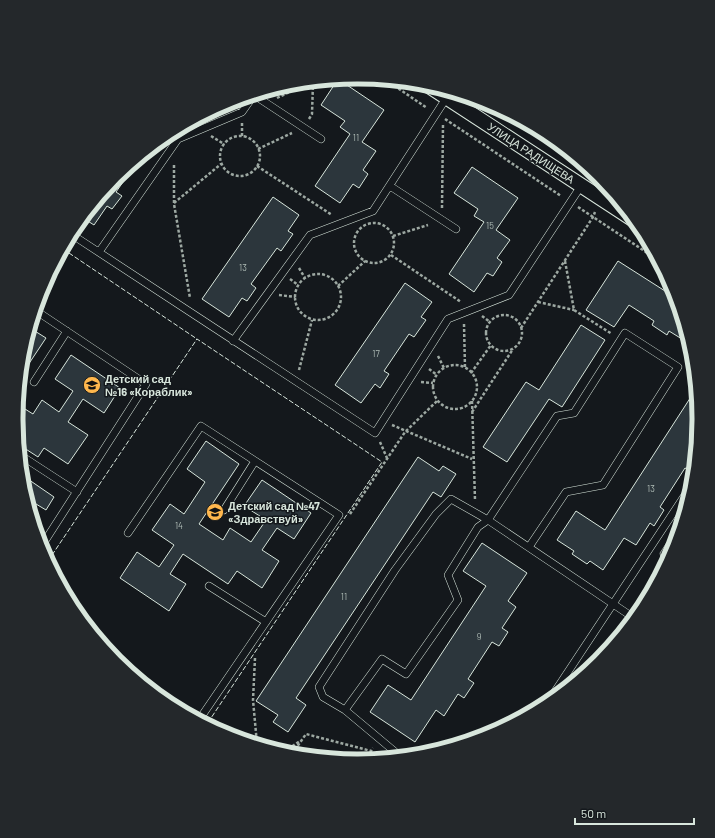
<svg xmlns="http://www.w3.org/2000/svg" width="715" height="838" viewBox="0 0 715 838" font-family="Barlow,sans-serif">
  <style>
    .parking { fill: #24282b; stroke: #939e99 }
    .building { fill: #2c363c; stroke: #d8e6dc }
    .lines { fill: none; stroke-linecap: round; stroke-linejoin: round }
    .lane-casing { stroke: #d8e6dc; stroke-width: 8 }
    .street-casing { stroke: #d8e6dc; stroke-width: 16 }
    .path { stroke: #9da8a2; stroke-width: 2.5; stroke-dasharray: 3 2; stroke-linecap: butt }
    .lane { stroke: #14181c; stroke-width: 7 }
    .street { stroke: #14181c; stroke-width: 14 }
    .fence { stroke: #d8e6dc; stroke-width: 1; stroke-dasharray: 5 2; stroke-linecap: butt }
    .labels { text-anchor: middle; stroke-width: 3; stroke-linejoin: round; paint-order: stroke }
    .number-label { font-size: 9px; fill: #adbab4 }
    .street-label { font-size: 11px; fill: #d8e6dc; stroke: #14181c }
    .poi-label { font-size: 11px; font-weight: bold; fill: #d8e6dc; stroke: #14181c; text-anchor: start }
    .rim { fill: none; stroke: #d8e6dc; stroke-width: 5 }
  </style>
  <rect width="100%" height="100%" fill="#14181c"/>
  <!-- parking -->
  <path class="parking" d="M683,518L673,550L663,569L660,553Z"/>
  <!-- building -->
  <path class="building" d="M338,79L384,110L362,142L376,151L363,170L368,174L359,188L353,184L340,203L315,186L350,134L340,127L345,121L321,105Z
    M156,145L146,159L142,156Z
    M140,158L116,192L122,196L112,209L107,206L94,225L83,218L116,177Z
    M472,167L518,198L496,230L510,240L497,258L502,262L493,276L487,273L474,292L449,274L484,222L474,216L478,209L454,193Z
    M273,197L299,215L288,231L293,234L281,251L277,248L251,284L256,288L247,301L242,298L229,317L202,299Z
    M618,261L676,298L690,344L669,331L667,335L652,325L654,321L629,305L614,327L586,310Z
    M405,283L432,302L421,317L426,320L414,337L409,334L384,371L389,374L380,388L375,384L361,403L335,385Z
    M581,325L605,340L562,407L549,399L507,462L483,447L526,382L539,390Z
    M30,328L46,338L20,377L23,352Z
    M71,355L120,388L104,413L83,399L68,422L88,435L68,464L44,448L38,457L18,444L16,419L17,404L33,414L42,400L59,412L73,391L55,379Z
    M696,389L699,419L696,450L693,454L695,455L694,465L691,471L685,468L660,507L664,510L654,526L650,523L636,545L624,538L603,570L590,561L587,564L572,554L574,551L557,540L576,511L605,530Z
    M206,441L239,464L199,524L223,540L230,528L251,542L266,520L244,506L262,480L311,513L294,539L277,528L262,550L279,561L262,588L237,571L228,584L183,554L170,574L186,584L169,611L120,578L137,552L159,567L174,545L152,530L170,504L184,514L205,482L187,469Z
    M418,457L439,471L443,466L456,474L441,497L433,492L296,698L306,705L288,732L273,722L278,715L256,701Z
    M22,475L54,497L46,510L26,498Z
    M482,543L527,573L508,601L516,607L502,628L508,632L499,646L492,642L468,679L474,683L464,698L458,694L444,716L436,710L415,742L370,712L388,685L411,700L486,586L463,571Z"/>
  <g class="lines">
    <defs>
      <path id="lane" d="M254,95L321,139
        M390,186L456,229
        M71,234L375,433L448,319L509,295L581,186
        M99,252L178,139L242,112L254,95
        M35,310L146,384L41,547
        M233,341L310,235L373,211L447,97
        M34,382L67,331
        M20,455L77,492
        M224,510L255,461
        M128,533L201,426L339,515L199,720
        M209,586L266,622
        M548,702L693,483
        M345,710L323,697L319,687L395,570L436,514L451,499L488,520L557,416L574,413L625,333L678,367L603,485L566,492L529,547
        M400,756L345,710L382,659L406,674L458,600L448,575L478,527L488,520L634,618"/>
      <path id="street" d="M429,86L634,220"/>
    </defs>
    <!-- lane casing -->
    <use href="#lane" class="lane-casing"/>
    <!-- street casing -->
    <use href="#street" class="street-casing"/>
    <!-- path -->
    <path class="path" d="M386,80L427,108
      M277,98L310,82
      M309,119L312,114L313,82
      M445,119L561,196
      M242,123V136
      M211,136L224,144
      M220 156a20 20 0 1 1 40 0a20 20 0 1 1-40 0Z
      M258,149L292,133
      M174,165V204L190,298
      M257,166L332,215
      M174,203L221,164
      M578,207L658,260
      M442,208L443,125
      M354 243a20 20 0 1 1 40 0a20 20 0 1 1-40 0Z
      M393,236L428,225
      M391,255L461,302
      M565,261L574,310L612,334
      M299,268L305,278
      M295 297a23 23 0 1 1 46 0a23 23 0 1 1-46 0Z
      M290,279L298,285
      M338,286L365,261
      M279,295L295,297
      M538,302L574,310
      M486 333a18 18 0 1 1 36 0a18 18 0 1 1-36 0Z
      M482,316L490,322
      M464,324L465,368
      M521,328L593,217L595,212
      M438,356L444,368
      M433 387a22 22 0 1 1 44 0a22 22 0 1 1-44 0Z
      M429,369L437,375
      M299,370L312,320
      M471,373L491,345
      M421,382L433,383
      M472,401L475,500
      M472,412L513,349
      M392,425L472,459
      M380,442L387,458
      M350,514L405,432L437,401
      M255,658L253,700L257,744
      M235,737L296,749
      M284,752L300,741
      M292,754L306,734L371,751L373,748"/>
    <!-- lane -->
    <use href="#lane" class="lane"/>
    <!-- street -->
    <use href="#street" class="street"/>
    <!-- fence -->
    <path class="fence" d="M515,118L574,157
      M63,249L197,339L196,340
      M48,561L197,339L382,462L207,724
      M157,695L179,709"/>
  </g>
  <!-- icons -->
  <defs>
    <symbol id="school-disc" viewBox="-11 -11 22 22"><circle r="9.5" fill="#ffb74d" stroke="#14181c"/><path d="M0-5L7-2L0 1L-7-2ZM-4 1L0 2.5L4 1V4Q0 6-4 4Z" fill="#111"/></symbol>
  </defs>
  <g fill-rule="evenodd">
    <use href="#school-disc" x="82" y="375" width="20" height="20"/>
    <use href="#school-disc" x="205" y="502" width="20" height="20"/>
  </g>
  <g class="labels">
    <!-- number labels -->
    <g class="number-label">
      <text x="356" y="141">11</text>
      <text x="490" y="229">15</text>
      <text x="243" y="271">13</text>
      <text x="376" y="357">17</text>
      <text x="651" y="492">13</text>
      <text x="179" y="529">14</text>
      <text x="344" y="600">11</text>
      <text x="479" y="640">9</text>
    </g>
    <!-- street labels -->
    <g class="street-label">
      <text transform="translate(531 153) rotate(33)" y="4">УЛИЦА РАДИЩЕВА</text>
    </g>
    <!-- poi labels -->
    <g class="poi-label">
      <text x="105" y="383">Детский сад<tspan x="105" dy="13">№16 «Кораблик»</tspan></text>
      <text x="228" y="510">Детский сад №47<tspan x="228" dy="13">«Здравствуй»</tspan></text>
    </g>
  </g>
  <!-- crop -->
  <path d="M0 0H715V838H0ZM357 84H358A334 334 0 0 1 692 418V420A334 334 0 0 1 358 754H357A334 334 0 0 1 23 420V418A334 334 0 0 1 357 84Z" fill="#24282b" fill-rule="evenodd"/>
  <path class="rim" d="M357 84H358A334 334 0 0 1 692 418V420A334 334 0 0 1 358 754H357A334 334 0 0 1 23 420V418A334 334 0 0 1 357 84Z"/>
  <!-- scale -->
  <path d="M575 818v6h119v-6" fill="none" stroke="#d8e6dc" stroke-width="2"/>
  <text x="581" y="818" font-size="12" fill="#d8e6dc" stroke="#14181c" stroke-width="3" paint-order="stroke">50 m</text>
</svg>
